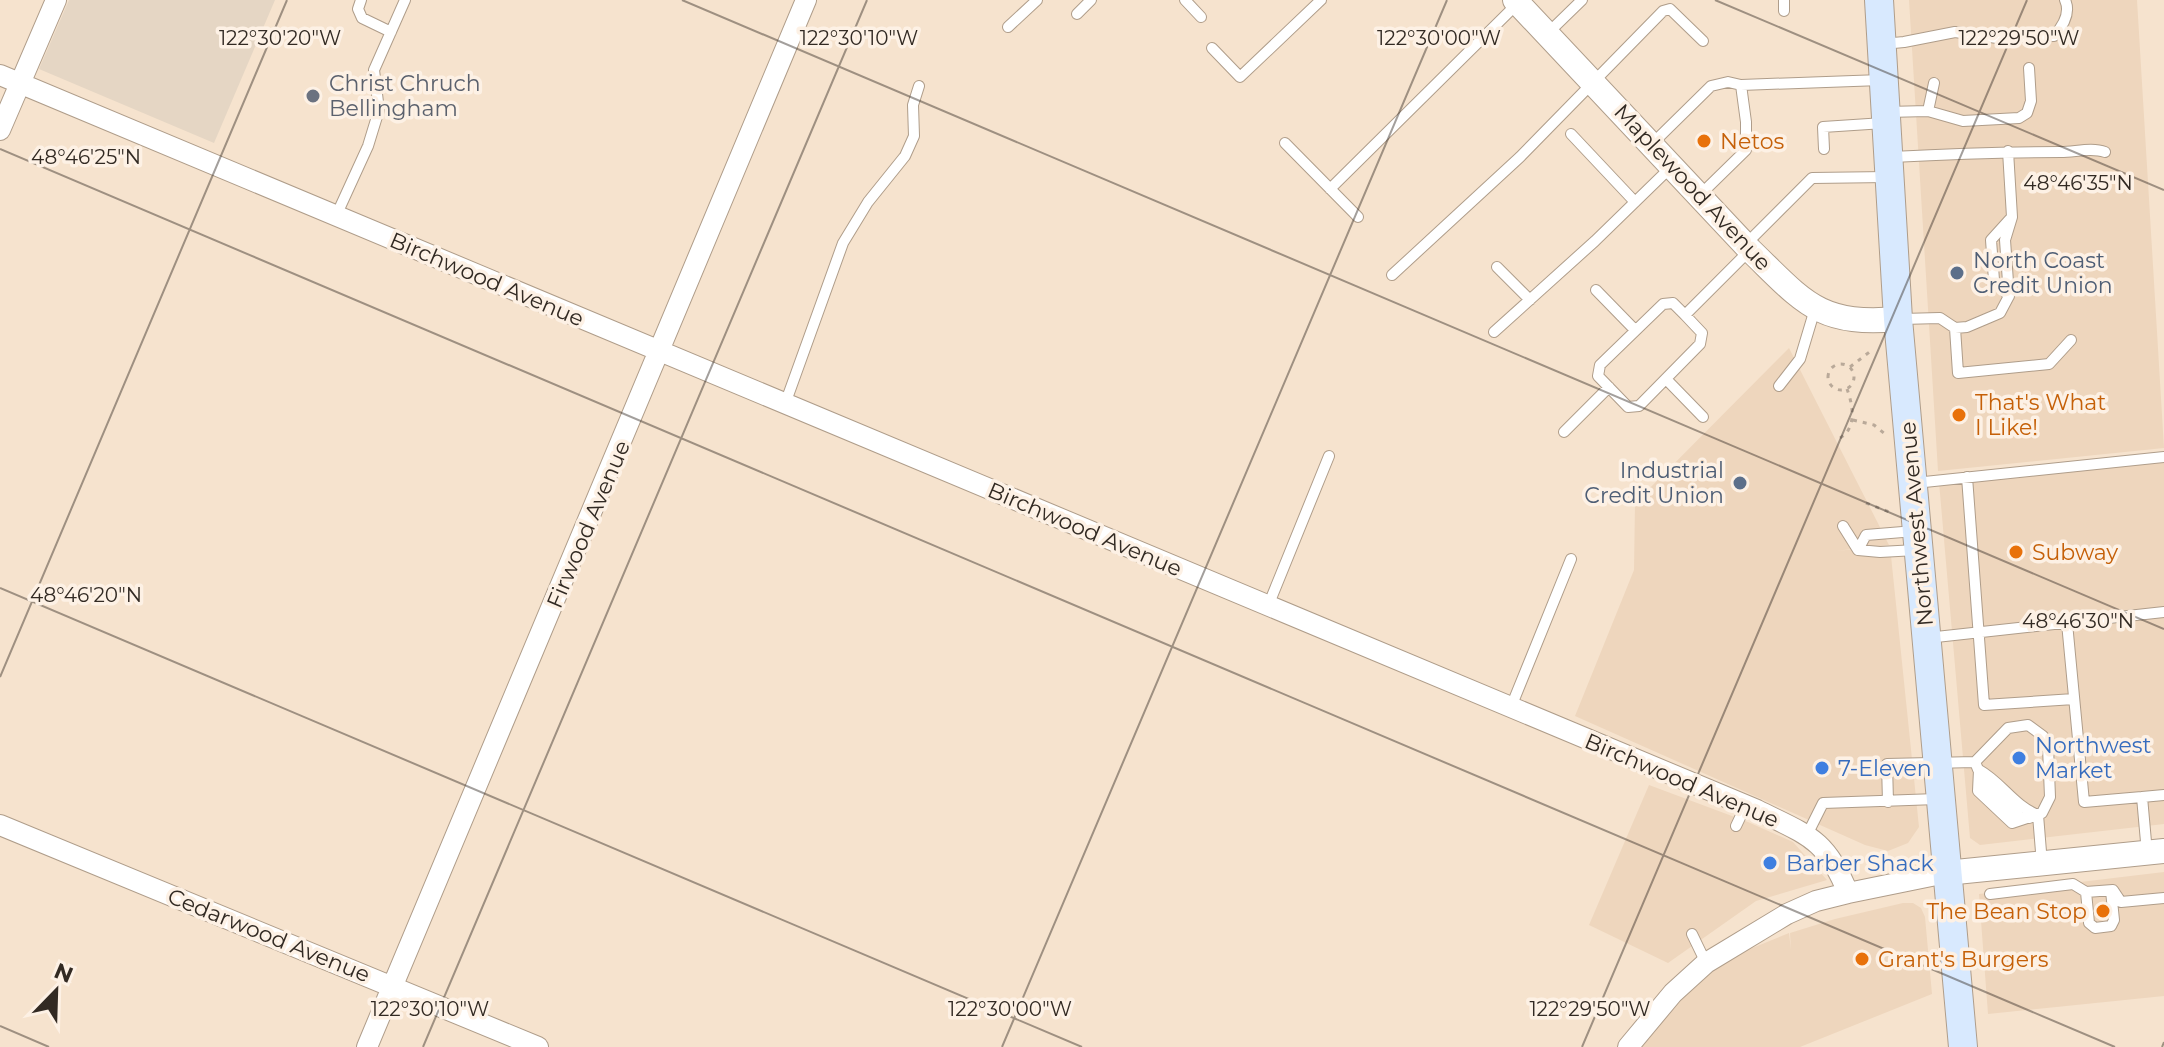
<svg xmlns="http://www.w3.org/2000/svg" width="2164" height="1047" viewBox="0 0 2164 1047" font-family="Montserrat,sans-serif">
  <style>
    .built { fill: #eed6bd }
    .education { fill: #e5d6c4 }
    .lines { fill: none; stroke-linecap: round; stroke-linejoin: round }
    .service-casing { stroke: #af9d8a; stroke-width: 12 }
    .minor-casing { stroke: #af9d8a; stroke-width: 22 }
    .tertiary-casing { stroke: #af9d8a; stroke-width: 26 }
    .secondary-casing { stroke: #af9d8a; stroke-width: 30 }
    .path { stroke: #b9a999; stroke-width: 3; stroke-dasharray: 4 6; stroke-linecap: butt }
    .service { stroke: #fff; stroke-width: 10 }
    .minor { stroke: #fff; stroke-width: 20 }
    .tertiary { stroke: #fff; stroke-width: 24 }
    .secondary { stroke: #d8e9fe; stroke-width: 28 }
    .ticks { fill: none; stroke: #322a23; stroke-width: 2; stroke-opacity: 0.45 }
    .worship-dot { fill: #6b7280; stroke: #fdf1e5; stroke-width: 3 }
    .food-dot { fill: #e8710a; stroke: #fdf1e5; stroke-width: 3 }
    .service-dot { fill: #5c6f8a; stroke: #fdf1e5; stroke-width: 3 }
    .shop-dot { fill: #3f7fe0; stroke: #fdf1e5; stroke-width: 3 }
    .labels { text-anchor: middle; stroke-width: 7; stroke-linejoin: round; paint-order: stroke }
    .worship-label { font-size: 22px; fill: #5b616d; stroke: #fdf1e5; text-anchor: start }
    .food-label { font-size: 22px; fill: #c56008; stroke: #fdf1e5; text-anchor: start }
    .street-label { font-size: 22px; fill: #322a23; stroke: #fdf1e5 }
    .service-label { font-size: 22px; fill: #4e5e75; stroke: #fdf1e5; text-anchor: start }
    .shop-label { font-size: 22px; fill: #366cbe; stroke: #fdf1e5; text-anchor: start }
    .ticks-label { font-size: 20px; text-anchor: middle; fill: #322a23; stroke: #fdf1e5; stroke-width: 7; stroke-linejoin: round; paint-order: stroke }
  </style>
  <rect width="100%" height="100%" fill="#f6e3ce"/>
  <!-- built -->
  <path class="built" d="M1909,0H2137L2164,448L1938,471Z
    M1789,348L1889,545L1835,551L1890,546L1919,827L1908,843L1888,851L1865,845L1575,716L1634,570L1635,503Z
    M2164,460V824L1980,845L1970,838L1939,482Z
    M1649,785L1748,822L1793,842L1827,880L1756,901L1668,963L1589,925Z
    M2164,872V996L1988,1014L1979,894Z
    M1903,903H1913L1921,908L1925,917L1932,994L1800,1047H1639L1680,999L1706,975L1745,951L1789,933L1791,950L1790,933L1835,919Z"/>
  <!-- education -->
  <path class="education" d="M69,0H275L214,143L39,69Z"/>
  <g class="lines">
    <defs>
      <path id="service" d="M361,0L358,9L362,18L391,32
        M1185,0L1201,17
        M1784,0V11
        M1077,14L1091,0
        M1008,27L1037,0
        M1547,34L1582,0
        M1883,44L1904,42L1955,32L1997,38L2054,36C2063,26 2071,13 2065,0
        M1212,48L1240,77L1321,0
        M1741,85L1881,80
        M1928,111L1934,83
        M1887,112L1928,111L1963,121L2019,118L2027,113L2031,101L2029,68
        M1571,134L1635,202
        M1285,143L1358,217
        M1652,144L1711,86L1728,82L1741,85L1746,122V150L1700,195
        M1824,149L1823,127L1884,123
        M1892,157C1948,154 2005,152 2061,152C2075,152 2092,147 2105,152
        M1330,189L1518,3
        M336,216L368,146L379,110L374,70L405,0
        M1746,244L1812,178L1887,177
        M1497,267L1530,300
        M1392,275L1520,157L1663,11L1670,9L1703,41
        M1596,290L1635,330
        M2009,296L1994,280L1991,240L2010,219
        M1685,315L1702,333L1700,344L1639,406L1628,407L1598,376L1600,365L1663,304L1673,303L1685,315L1750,250
        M1902,319L1940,318L1955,328L1967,327L2000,313L2009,296L2005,240L2012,217L2008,151
        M1955,328L1958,373L2049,364L2071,340
        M1494,332L1595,241L1671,167
        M1666,379L1703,417
        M1779,386L1800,359L1815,309
        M785,404L843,243L868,202L905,156L914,136L913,105L919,86
        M1564,432L1609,387
        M1967,477L1984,705L2074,699
        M1915,483L2164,457
        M1843,526L1858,550
        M1858,550L1866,535L1915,531
        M1858,550L1880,552L1916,550
        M1268,606L1329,456
        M2067,623L2084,802L2142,797L2147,853
        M1927,638L2164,612
        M1511,707L1571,559
        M2142,797L2164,795
        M1888,802L1887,764L1975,762L2008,728L2028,725L2043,736L2048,747L2050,797L2042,813L2029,818L2020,817L1984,784L1975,762
        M2027,818L2012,823L1978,791L1979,770C2001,782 2014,806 2038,815L2042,864
        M1736,826L1746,805
        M1807,835L1823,803L1937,799
        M2086,892L2089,923L2095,928L2111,926L2114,920L2111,891
        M1990,894L2073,884L2086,892L2113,890L2121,902L2164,898
        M1692,934L1706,963"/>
      <path id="minor" d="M0,75L1757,810C1807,835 1826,838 1848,893
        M0,130L56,0
        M0,825L538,1047
        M367,1047L806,0
        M1628,1047L1673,993L1706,963L1787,914L1816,901L1848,893L1946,873"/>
      <path id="tertiary" d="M1515,0L1750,250C1804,302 1818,326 1898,319
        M1946,873L2164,851"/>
      <path id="secondary" d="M1879,0L1898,319L1963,1047"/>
    </defs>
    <!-- service casing -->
    <use href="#service" class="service-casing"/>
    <!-- minor casing -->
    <use href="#minor" class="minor-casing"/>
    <!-- tertiary casing -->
    <use href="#tertiary" class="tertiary-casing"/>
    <!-- secondary casing -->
    <use href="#secondary" class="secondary-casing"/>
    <!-- path -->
    <path class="path" d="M1828 377a13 13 0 1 1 26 0a13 13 0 1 1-26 0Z
      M1850,367L1872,350
      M1853,420L1874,425L1885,434
      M1840,438C1857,428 1853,405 1847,389
      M1866,503L1892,513"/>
    <!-- service -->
    <use href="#service" class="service"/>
    <!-- minor -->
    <use href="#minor" class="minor"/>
    <!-- tertiary -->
    <use href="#tertiary" class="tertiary"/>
    <!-- secondary -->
    <use href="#secondary" class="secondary"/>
  </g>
  <!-- ticks -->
  <path class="ticks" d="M682,0L2164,629M1715,0L2164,190M0,149L2115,1047M0,588L1082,1047M0,677L287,0M0,1026L49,1047M423,1047L867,0M1002,1047L1447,0M1582,1047L2027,0M2162,1047L2164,1042"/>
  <!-- markers -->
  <circle class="worship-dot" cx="313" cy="96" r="8"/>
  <g class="food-dot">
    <circle cx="1704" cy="141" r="8"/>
    <circle cx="1959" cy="415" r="8"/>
    <circle cx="2016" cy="552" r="8"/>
    <circle cx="2103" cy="911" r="8"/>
    <circle cx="1862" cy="959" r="8"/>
  </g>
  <g class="service-dot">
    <circle cx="1957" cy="273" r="8"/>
    <circle cx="1740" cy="483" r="8"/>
  </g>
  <g class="shop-dot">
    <circle cx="2019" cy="758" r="8"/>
    <circle cx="1822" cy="768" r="8"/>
    <circle cx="1770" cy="863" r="8"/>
  </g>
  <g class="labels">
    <!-- worship labels -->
    <g class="worship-label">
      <text x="329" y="91">Christ Chruch<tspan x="329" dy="25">Bellingham</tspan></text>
    </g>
    <!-- food labels -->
    <g class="food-label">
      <text x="1720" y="149">Netos</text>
      <text x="1975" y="410">That's What<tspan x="1975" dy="25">I Like!</tspan></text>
      <text x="2032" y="560">Subway</text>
      <text x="2087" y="919" text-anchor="end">The Bean Stop</text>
      <text x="1878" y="967">Grant's Burgers</text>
    </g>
    <!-- street labels -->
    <g class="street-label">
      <text transform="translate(1693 187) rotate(47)" y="8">Maplewood Avenue</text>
      <text transform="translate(487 279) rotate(23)" y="8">Birchwood Avenue</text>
      <text transform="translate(588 524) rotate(-67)" y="8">Firwood Avenue</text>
      <text transform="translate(1916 524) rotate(-95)" y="8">Northwest Avenue</text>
      <text transform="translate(1085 529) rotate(23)" y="8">Birchwood Avenue</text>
      <text transform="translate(1682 780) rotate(23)" y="8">Birchwood Avenue</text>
      <text transform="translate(269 935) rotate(22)" y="8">Cedarwood Avenue</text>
    </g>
    <!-- service labels -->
    <g class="service-label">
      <text x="1973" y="268">North Coast<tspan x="1973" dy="25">Credit Union</tspan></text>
      <text x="1724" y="478" text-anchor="end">Industrial<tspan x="1724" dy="25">Credit Union</tspan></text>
    </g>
    <!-- shop labels -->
    <g class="shop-label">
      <text x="2035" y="753">Northwest<tspan x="2035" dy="25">Market</tspan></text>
      <text x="1838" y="776">7-Eleven</text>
      <text x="1786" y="871">Barber Shack</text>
    </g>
  </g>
  <g class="ticks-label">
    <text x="280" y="45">122°30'20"W</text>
    <text x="859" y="45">122°30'10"W</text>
    <text x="1439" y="45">122°30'00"W</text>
    <text x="2019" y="45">122°29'50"W</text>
    <text x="86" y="164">48°46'25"N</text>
    <text x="2078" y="190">48°46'35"N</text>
    <text x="86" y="602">48°46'20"N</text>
    <text x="2078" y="628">48°46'30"N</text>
    <text x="430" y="1016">122°30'10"W</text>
    <text x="1010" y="1016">122°30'00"W</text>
    <text x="1590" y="1016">122°29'50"W</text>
  </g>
  <!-- north arrow -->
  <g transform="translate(56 991) rotate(23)" stroke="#fdf1e5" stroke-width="6" paint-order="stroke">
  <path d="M0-6L14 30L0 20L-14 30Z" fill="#322a23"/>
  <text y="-12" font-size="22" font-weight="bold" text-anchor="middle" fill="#322a23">N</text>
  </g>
</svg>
